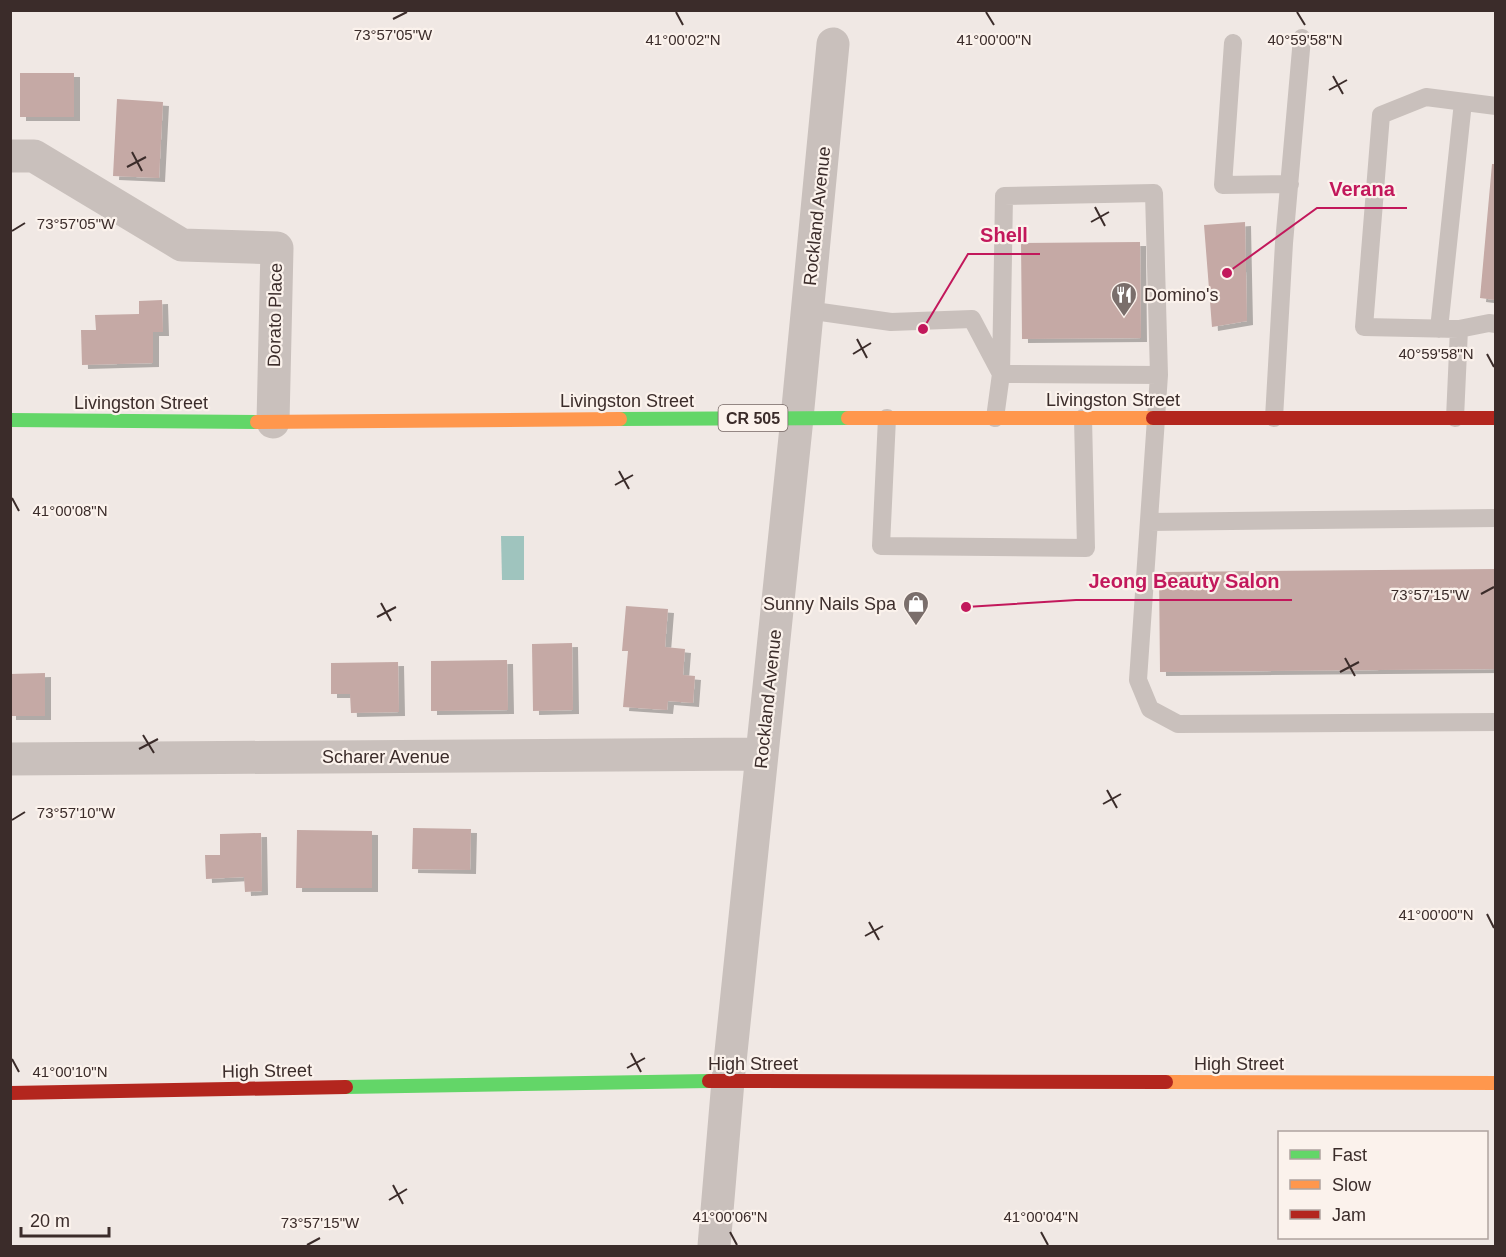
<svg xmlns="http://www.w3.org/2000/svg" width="1506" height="1257" viewBox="0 0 1506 1257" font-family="Arial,sans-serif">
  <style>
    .water { fill: #9fc4be }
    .building { fill: #c5a9a5; filter: url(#shadow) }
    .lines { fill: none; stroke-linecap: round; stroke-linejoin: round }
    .lane { stroke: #c9c0bc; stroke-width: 18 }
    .street { stroke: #c9c0bc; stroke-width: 33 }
    .fast { stroke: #63d668; stroke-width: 14 }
    .slow { stroke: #ff974d; stroke-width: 14 }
    .jam { stroke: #b3261e; stroke-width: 14 }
    .ticks { fill: none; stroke: #3b2c2a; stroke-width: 2 }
    .labels { text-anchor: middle; stroke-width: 4.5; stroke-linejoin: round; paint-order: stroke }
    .shield { fill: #fbf2ec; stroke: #756764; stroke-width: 1.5 }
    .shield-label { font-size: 16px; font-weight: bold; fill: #3b2c2a }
    .street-label { font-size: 18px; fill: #3b2c2a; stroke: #fbf2ec }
    .poi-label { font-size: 18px; fill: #3b2c2a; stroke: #fbf2ec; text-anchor: start }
    .ticks-label { font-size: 15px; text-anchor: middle; fill: #3b2c2a; stroke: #fbf2ec; stroke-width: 4.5; stroke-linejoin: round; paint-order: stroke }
    .leader { fill: none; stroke: #c2185b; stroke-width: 2 }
    .callout-dot { fill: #c2185b; stroke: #fbf2ec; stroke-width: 2 }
    .callout-label { font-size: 20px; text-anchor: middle; font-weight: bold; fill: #c2185b; stroke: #fbf2ec; stroke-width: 4.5; stroke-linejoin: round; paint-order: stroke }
  </style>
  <defs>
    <filter id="shadow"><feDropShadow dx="6" dy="4" stdDeviation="0" flood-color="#0004"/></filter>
  </defs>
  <rect width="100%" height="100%" fill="#f0e8e4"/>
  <!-- water -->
  <path class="water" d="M501,536H524V580H502Z"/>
  <!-- building -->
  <path class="building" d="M20,73H74V117H20Z
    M117,99L163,102L159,178L113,176Z
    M1492,164H1496V300L1480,298Z
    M1245,222L1247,321L1212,327L1204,225Z
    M1140,242L1141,338L1022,339L1021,243Z
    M162,300L163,332H153V363L82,365L81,330H96L95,315L139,314V301Z
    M1496,569V669L1160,672L1159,572Z
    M626,606L668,609L665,647L685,649L683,675L695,676L693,703L668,701L667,710L623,707L628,651H622Z
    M572,643L573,710L533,711L532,644Z
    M507,660L508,710L431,711V661Z
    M398,662L399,712L351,713L350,694H331V663Z
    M45,673V716H10V674Z
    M413,828L471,829L470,870L412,869Z
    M297,830L372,831V888H296Z
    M261,833L262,891L245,892L244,877L206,879L205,855H220V834Z"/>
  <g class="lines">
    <!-- lane -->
    <path class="lane" d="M1233,43L1223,185L1290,184
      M807,310L891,322L972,319L1000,372
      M1439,329L1463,102
      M1459,329L1489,323L1496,324
      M1001,374L1004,196L1154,193L1159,375
      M887,418L881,546L1086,548L1083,418
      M995,418L1001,374L1159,375L1138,680L1150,709L1178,724L1496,722
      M1274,418L1284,243L1302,38
      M1455,418L1459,329L1364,327L1381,115L1426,97L1496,106
      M1149,522L1496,518"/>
    <!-- street -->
    <path class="street" d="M10,156H34L182,245L277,248L273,422
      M10,759L762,754
      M714,1246L728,1081L797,418L833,44"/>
    <!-- fast -->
    <path class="fast" d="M620,419L848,418
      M10,420L257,422
      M346,1087L709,1081"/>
    <!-- slow -->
    <path class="slow" d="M848,418H1153
      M257,422L620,419
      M1166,1082L1496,1083"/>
    <!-- jam -->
    <path class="jam" d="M1153,418H1496
      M709,1081L1166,1082
      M10,1093L346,1087"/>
  </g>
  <!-- ticks -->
  <path class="ticks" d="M676,12L683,25M986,12L994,25M1297,12L1305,25M393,19L407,12M1333,76L1343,94M1329,90L1347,80M132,152L142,171M127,167L146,157M1095,207L1105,226M1091,222L1109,212M12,231L25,223M857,339L867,358M853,354L871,343M1487,354L1494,367M619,471L629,489M615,485L633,475M12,498L19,511M1481,594L1494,587M381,603L391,621M377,617L396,607M1345,658L1355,676M1340,672L1359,662M143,735L154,753M139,749L158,739M1107,790L1117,808M1103,804L1121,794M12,820L25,812M1487,914L1494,928M869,922L879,940M865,936L883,926M631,1053L641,1072M12,1059L19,1072M627,1068L645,1058M393,1185L403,1204M389,1200L407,1189M730,1232L737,1245M1041,1232L1048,1245M307,1245L320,1238"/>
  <!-- icons -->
  <defs>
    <symbol id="restaurant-pin" viewBox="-11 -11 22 30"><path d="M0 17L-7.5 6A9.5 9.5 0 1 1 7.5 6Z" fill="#7a6e6b" stroke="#fbf2ec"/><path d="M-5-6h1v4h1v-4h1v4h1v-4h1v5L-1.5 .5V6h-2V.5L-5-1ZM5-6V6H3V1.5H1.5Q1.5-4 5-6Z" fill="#fff"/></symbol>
    <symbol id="shop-pin" viewBox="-11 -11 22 30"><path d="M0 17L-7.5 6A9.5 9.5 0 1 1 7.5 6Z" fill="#7a6e6b" stroke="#fbf2ec"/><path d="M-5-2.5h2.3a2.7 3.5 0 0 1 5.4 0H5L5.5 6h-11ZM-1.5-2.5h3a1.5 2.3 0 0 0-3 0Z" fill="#fff"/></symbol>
  </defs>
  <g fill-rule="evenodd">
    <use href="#restaurant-pin" x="1109" y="280" width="30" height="40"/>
    <use href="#shop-pin" x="901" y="589" width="30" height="40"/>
  </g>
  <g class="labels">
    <!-- shield labels -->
    <rect class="shield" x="718.5" y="405" width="69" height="26" rx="4.5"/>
    <g class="shield-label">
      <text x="753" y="424">CR 505</text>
    </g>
    <!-- street labels -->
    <g class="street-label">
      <text transform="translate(817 216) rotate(-84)" y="6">Rockland Avenue</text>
      <text transform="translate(275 315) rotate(-89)" y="6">Dorato Place</text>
      <text x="1113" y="406">Livingston Street</text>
      <text x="627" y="407">Livingston Street</text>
      <text x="141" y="409">Livingston Street</text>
      <text transform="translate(768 699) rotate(-84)" y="6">Rockland Avenue</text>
      <text x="386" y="763">Scharer Avenue</text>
      <text x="753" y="1070">High Street</text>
      <text x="1239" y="1070">High Street</text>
      <text transform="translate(267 1071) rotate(-1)" y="6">High Street</text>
    </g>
    <!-- poi labels -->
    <g class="poi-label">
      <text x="1144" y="301">Domino's</text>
      <text x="896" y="610" text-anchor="end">Sunny Nails Spa</text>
    </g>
  </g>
  <g class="ticks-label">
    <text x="393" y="40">73°57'05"W</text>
    <text x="683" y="45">41°00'02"N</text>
    <text x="994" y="45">41°00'00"N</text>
    <text x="1305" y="45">40°59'58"N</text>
    <text x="76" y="229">73°57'05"W</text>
    <text x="1436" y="359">40°59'58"N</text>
    <text x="70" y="516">41°00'08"N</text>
    <text x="1430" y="600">73°57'15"W</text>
    <text x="76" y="818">73°57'10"W</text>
    <text x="1436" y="920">41°00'00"N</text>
    <text x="70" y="1077">41°00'10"N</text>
    <text x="730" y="1222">41°00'06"N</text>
    <text x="1041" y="1222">41°00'04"N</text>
    <text x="320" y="1228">73°57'15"W</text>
  </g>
  <!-- callouts -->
  <path class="leader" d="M1227 273L1317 208H1407M923 329L968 254H1040M966 607L1076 600H1292"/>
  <g class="callout-dot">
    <circle cx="1227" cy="273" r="6"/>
    <circle cx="923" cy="329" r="6"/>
    <circle cx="966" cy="607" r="6"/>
  </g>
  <g class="callout-label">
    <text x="1362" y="196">Verana</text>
    <text x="1004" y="242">Shell</text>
    <text x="1184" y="588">Jeong Beauty Salon</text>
  </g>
  <!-- border -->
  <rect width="1506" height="1257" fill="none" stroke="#3b2c2a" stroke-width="24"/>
  <!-- legend -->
  <rect x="1278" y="1131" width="210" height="108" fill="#fbf2ec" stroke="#aea39e" stroke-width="1.5"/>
  <rect x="1290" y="1150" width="30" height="9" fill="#63d668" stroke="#aea39e" stroke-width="1.5"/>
  <text x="1332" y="1161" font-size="18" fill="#3b2c2a">Fast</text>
  <rect x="1290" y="1180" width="30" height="9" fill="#ff974d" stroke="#aea39e" stroke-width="1.5"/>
  <text x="1332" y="1191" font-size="18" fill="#3b2c2a">Slow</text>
  <rect x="1290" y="1210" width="30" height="9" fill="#b3261e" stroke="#aea39e" stroke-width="1.5"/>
  <text x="1332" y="1221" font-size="18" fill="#3b2c2a">Jam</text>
  <!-- scale -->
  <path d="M21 1227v9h88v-9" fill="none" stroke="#3b2c2a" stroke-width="3"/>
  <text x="30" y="1227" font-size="18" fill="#3b2c2a" stroke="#fbf2ec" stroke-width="4.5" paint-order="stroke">20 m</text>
</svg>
